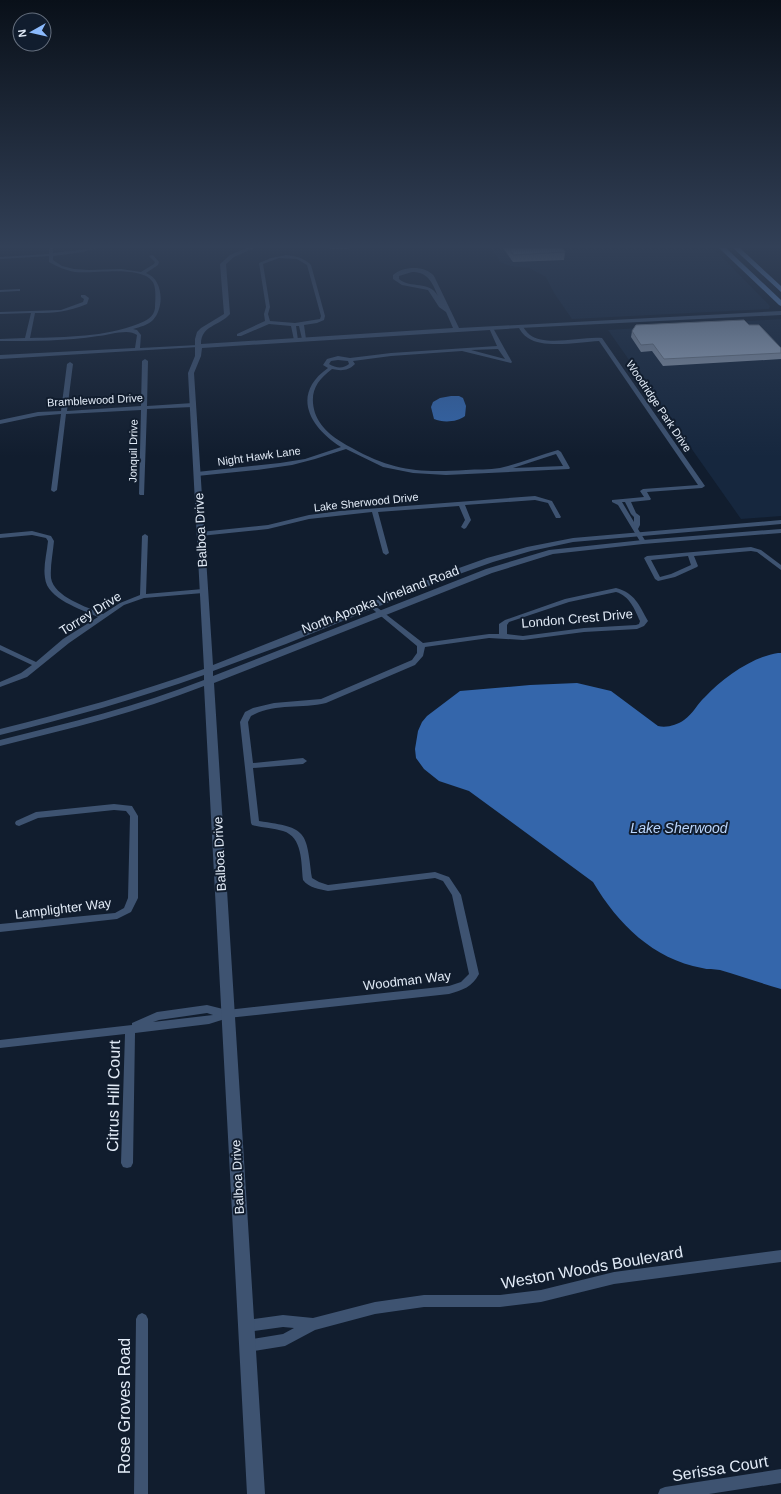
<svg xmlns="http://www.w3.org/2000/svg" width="781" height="1494" viewBox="0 0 781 1494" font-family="Helvetica,sans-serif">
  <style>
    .built { fill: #16273e }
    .water { fill: #3466ab }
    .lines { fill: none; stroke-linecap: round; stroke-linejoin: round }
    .minor { fill: #3e5371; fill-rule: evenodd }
    .tertiary { fill: #3e5371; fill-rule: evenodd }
    .trunk { fill: #6494d7; fill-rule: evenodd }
    .wall { fill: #8a98ac }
    .building { fill: #a0b1c8; stroke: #707c8c }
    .labels { text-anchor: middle; stroke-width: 4; stroke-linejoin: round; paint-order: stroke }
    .far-street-label { font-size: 11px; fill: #e2ebf7; stroke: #111d2e }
    .street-label { font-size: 13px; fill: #e2ebf7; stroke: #111d2e }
    .water-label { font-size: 14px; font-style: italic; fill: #bbd6fc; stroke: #111d2e }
    .near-street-label { font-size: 16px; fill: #e2ebf7; stroke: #111d2e }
  </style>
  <rect width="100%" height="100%" fill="#111d2e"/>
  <!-- built -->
  <path class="built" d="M491,248H713L770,306L769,309L572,319L554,293L546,277L529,268L510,266L500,262Z
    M781,319V516L741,519L608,330Z"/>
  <!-- water -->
  <path class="water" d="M451,396H459L463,398L466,406L465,416C458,422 443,423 434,419L431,407L433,402L440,398Z
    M778,653H781V989C761,983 740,976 720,970C714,969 708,970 702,968C653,959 618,924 593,882L469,791L439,781L424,769L416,758L415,749L418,731L422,722L427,716L460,691L530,685L577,683L611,691L658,726C667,728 677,725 684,720C693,714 697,704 705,697C723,678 752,657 778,653Z"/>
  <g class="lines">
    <!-- minor -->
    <path class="minor" d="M49,248H53V253L97,248L83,252L53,256V260L62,266L74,269L89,270L121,269L141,272L154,264L155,262L149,256L153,255L159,262L158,265L146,273C163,279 165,307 153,320C148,325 140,327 133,329L137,330L141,335L140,348L198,345L200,346L198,347L0,359V355L135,348L137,335C129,328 109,335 98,336C66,341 33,341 0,341V339L25,338L31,313L0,314V312L61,310L83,302L84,299L81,297V295H85L89,298L87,304C67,312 56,313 35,313L30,338C66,337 105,337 138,324C146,321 154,317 155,308C155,300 157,287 152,281C140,265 94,274 75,272C65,270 58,267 49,262V256L0,259V257L49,254Z
      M329,248H350L348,249H331Z
      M286,255C296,256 304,258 311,265L325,316L324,320L317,323L304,325L306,339L304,340L302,339L299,326H296L298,340L296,341L294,340L291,326L269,324L241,336H237V334L265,321L264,314L266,307L259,263L271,258ZM279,258L297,259L307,265L321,316L320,319L295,323L270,321L268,314L270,307L263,264Z
      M20,289V291H18L0,292V290Z
      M518,325H522C524,328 526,332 530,335C546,347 583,336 602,338L705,486L702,488L647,492L651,499L650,500L631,502L636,513L640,516V525L638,529L646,542L645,543H641L618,505L612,502V500L644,497L640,491L643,489L698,485L599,341C580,342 544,349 528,338C523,335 520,330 518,326ZM622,502H625L631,514L634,517V522Z
      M489,327L493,328L512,362L511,363L462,351L391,356L353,361L355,364C348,371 341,371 332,369C316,381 309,393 315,413C321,430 337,440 352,448C393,471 420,473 466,470C477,469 489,470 500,468C519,464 539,455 558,450L561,452L570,468L569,469L446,475L413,473L383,467L346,449L315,459L292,465L257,470L197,476L194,474L197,472L280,463L305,459L341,447C309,427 291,394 328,368L323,365L327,359L338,356L350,358L391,353L497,346L489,328ZM498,349L505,359L471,350ZM338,360L348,361L349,364C343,369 336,368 329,364L331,361ZM556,454L563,466L513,468Z
      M145,359L148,361L147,406L193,403L196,405L193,407L147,409L144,495H140L139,494L141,410L66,414L57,490L54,492L52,491L51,490L61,414L38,416L0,424V420L38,412L61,411L67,364L70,362L73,364L67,411L141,406L142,361Z
      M535,496L552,501L561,517L560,518H556L548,503L535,500L465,505L471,520L466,528L464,529L461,527L465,520L459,506L378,512L389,553L386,555L383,553L372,512L309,519L268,529L200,536L197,534L200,532L268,525L309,515L340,511Z
      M32,531L51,536L54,541C53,553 50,566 51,578C54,597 87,607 103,614L120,603L140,595L142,536L145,534L148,536L146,594L203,589L206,591L203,593L144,598L124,605L69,643L27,677L0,687V682L21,673L32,665L0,650V645L36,662L63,639L98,617C81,609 47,599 45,578C43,566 47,553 48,541L46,538L32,535L0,538V534Z
      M751,547L761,550L781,565V570L757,552L751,551L694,556L698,566L697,567L675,577L658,581L655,579L644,558L647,556ZM688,556L691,565L671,574L660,577L651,560Z
      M616,588C635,593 639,605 648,621L644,626L637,629L584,632L523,640L489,638L425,647L423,656L415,665L326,703C301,709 274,703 251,716L248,722L253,763L303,758L307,761L303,764L253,768L259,821C308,828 306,831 312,878L319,882L328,885L435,872L449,877L461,895L479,974C472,987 463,990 449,994L228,1018L209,1024L135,1033L133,1163L131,1167L127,1168L123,1167L121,1163L125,1034L0,1048V1040L132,1025V1023L157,1012L207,1005L227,1010L449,986L461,982L469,974L452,895L443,881L435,878L328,891C319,889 309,888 303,880C301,863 303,837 283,831C273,828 262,828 252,825L251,823L240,722L245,712L253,708L274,703L321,699L412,660L417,653V646L370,607L369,606L370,605H374L423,643L489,634H499V624L505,620L565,599ZM616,592C630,596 635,610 640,621L639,624L636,625L584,628L523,636L507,634V625L509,622L569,602ZM207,1013L213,1015L153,1022L159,1020Z
      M114,804L132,806L138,816V898L131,912L117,919L0,932V924L115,913L124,908L128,898L130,816L126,811L114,810L38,818L19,826L16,825L15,823L16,821L36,812Z
      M781,1250V1262L614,1284L541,1302L500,1307H424L375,1314L315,1330L285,1346L247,1352L243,1350L241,1346L243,1342L247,1340L283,1334L294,1328L283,1327L246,1332L242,1330L240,1326L242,1322L246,1320L283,1315L313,1318L375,1302L424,1295H500L541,1290L614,1272Z
      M142,1313L146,1315L148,1319V1494H134L136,1319L138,1315Z
      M781,1469V1483L709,1494H658L660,1489L665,1487Z"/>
    <!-- tertiary -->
    <path class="tertiary" d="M246,248H254L234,257L226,264L230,314C220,326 201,325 201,344L453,328L446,312L439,307L428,290L402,285L393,279V275C403,266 425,265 434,276L459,328L781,311V315L520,328L202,348L201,356L194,373L213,665L445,573L487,558L527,547L573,538L781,520V524L573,542L531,551L493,562L451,577L286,644L213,671V676L486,569L549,550L643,540L781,529V533L643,544L553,554L492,573L214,683L265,1494H247L204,686C138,712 69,729 0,746V740C69,723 138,706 204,680V675C137,699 69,718 0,735V729C69,712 137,693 204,669L188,373L195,356V339L197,332L201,328L224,314L220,264L230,255ZM412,272C428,272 432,282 438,296C429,280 411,289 399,279V276Z"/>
    <!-- trunk -->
    <path class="trunk" d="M719,248H726L781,300V306L779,305Z
      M733,248H740L781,286V292Z"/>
  </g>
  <!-- wall -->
  <path class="wall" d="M503,248H562L565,252L564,260L513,262Z
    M749,325L781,348V359L663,366L652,351L641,352L631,337L632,331Z"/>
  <!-- building -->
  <path class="building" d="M509,248H562L565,252L513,255Z
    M744,320L749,325H759L781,348V353L664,359L653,344L641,345L632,331L636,325Z"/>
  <!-- sky -->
  <linearGradient id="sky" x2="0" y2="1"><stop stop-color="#091019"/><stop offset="0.54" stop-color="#324057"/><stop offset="1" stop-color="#324057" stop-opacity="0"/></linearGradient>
  <rect width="781" height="457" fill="url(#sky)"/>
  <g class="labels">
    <!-- far-street labels -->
    <g class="far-street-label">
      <text transform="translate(95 400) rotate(-3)" y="4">Bramblewood Drive</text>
      <text transform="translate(659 406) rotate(56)" y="4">Woodridge Park Drive</text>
      <text transform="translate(133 451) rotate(-89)" y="4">Jonquil Drive</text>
      <text transform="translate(259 456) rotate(-8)" y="4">Night Hawk Lane</text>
      <text transform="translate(366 502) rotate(-6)" y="4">Lake Sherwood Drive</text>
    </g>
    <!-- street labels -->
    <g class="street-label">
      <text transform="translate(200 530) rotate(-93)" y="5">Balboa Drive</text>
      <text transform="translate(380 599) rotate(-21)" y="5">North Apopka Vineland Road</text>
      <text transform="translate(90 613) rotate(-32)" y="5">Torrey Drive</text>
      <text transform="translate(577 618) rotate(-5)" y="5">London Crest Drive</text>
      <text transform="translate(219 854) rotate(-93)" y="5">Balboa Drive</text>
      <text transform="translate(63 908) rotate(-7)" y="5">Lamplighter Way</text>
      <text transform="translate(407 980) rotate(-7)" y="5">Woodman Way</text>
      <text transform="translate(237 1177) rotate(-93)" y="5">Balboa Drive</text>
    </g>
    <!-- water labels -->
    <g class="water-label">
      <text x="679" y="833">Lake Sherwood</text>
    </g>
    <!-- near-street labels -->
    <g class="near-street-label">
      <text transform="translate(113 1096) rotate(-89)" y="6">Citrus Hill Court</text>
      <text transform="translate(592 1267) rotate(-10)" y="6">Weston Woods Boulevard</text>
      <text transform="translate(124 1406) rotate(-90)" y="6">Rose Groves Road</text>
      <text transform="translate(720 1468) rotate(-9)" y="6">Serissa Court</text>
    </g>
  </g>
  <!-- north arrow -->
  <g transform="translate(32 32) rotate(262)"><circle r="19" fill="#111d2e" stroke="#656f7e"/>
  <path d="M0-3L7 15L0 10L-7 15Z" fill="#8bbafc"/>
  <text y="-6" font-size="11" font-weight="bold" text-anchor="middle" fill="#e2ebf7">N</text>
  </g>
</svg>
